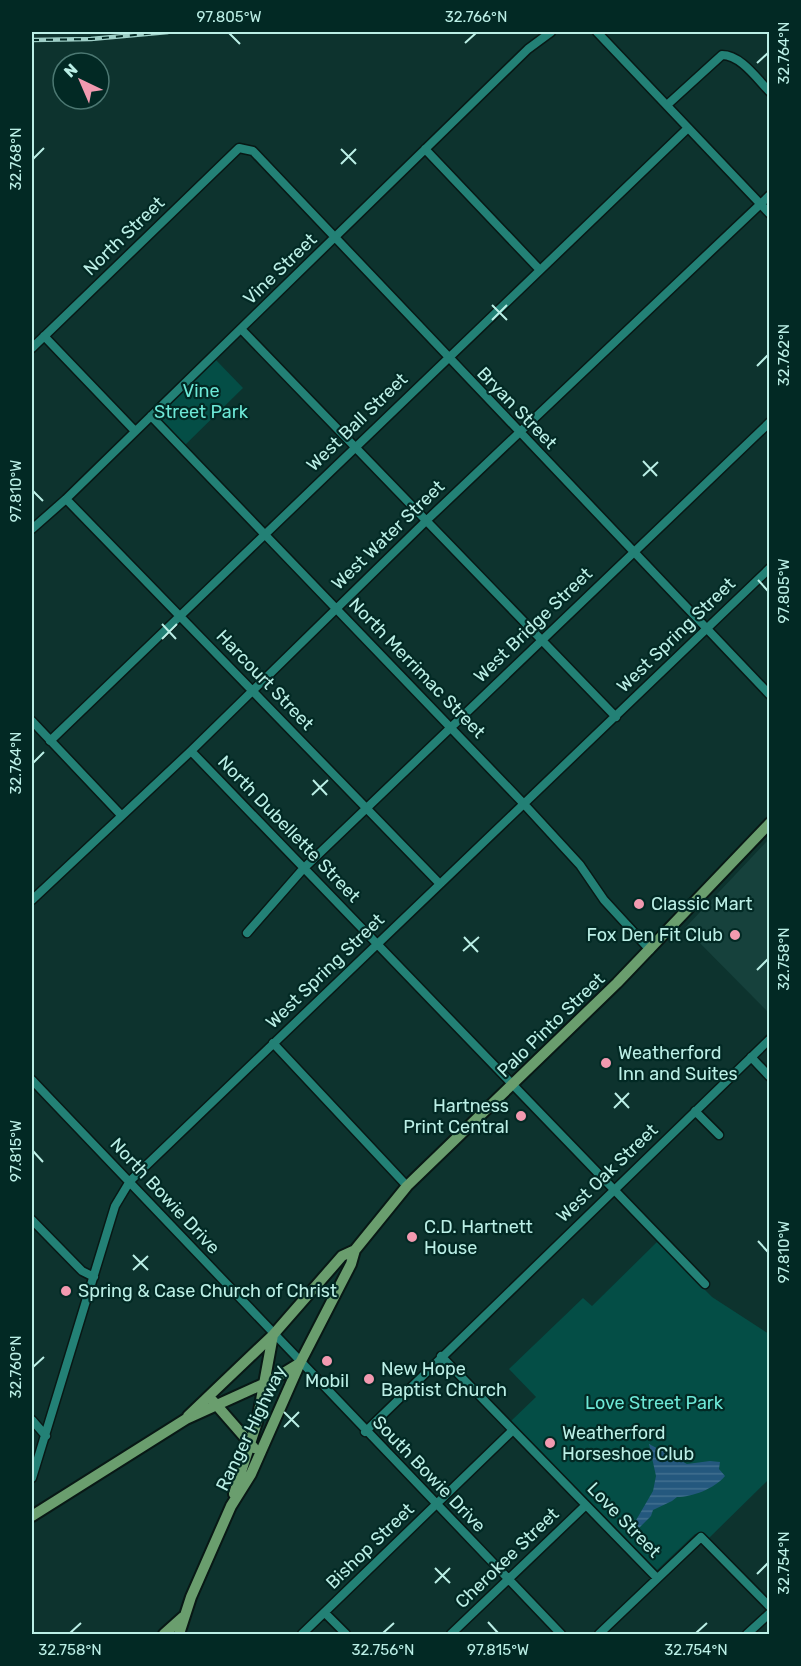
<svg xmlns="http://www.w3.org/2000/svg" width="801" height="1666" viewBox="0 0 801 1666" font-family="Rubik,sans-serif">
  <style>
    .built { fill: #16413c }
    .green { fill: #044e46 }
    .water { fill: url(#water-rules) }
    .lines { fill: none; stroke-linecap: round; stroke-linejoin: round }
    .minor-casing { stroke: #081815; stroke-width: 11 }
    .major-casing { stroke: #081815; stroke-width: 14 }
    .minor { stroke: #238176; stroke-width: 8 }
    .major { stroke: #6a9e6e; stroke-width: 10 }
    .rail-casing { stroke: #9ecfc7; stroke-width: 4.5 }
    .rail { stroke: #022924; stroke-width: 2; stroke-dasharray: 7; stroke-linecap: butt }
    .ticks { fill: none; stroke: #bbefe6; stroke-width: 2 }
    .poi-dot { fill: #f29ab0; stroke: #022924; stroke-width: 2 }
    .labels { text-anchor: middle; stroke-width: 4.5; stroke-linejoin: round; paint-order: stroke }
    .street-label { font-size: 18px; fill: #bbefe6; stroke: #022924 }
    .park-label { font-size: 18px; fill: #6de8d7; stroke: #022924 }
    .poi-label { font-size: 18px; fill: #bbefe6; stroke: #022924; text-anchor: start }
    .neatline { fill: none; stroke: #bbefe6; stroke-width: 2 }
    .ticks-label { font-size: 15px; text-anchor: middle; fill: #bbefe6 }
  </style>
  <defs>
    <pattern id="water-rules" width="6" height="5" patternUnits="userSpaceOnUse" patternTransform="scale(1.5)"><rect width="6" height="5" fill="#24587e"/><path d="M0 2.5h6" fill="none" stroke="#427090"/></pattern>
  </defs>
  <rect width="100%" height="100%" fill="#0d332e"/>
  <!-- built -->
  <path class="built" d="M769,839V1013L685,928Z"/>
  <!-- green -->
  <path class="green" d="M216,360L243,388L184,446L158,416Z
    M657,1242L712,1297L769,1334V1479L709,1538L703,1533L695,1534L657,1570L511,1421L536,1397L509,1369L583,1298L592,1306Z"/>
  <!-- water -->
  <path class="water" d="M649,1444L687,1464L710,1461L720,1462L719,1469L725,1476C714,1489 692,1497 677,1497L672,1501L653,1510L651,1516L639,1528L635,1522L653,1491L656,1476Z"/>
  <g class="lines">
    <defs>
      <path id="minor" d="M597,32L770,214
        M667,105L722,55C741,55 757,79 770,92
        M425,149L540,270
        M241,329L616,717
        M44,336L135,431
        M32,348L239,148L253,151L770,695
        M151,416L523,803L580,865L604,900L650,950
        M66,499L440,884
        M32,529L66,499L528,49L551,32
        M32,721L121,815
        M50,741L688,128
        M191,751L705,1284
        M32,900L191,751L427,520L770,195
        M247,933L303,869L770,422
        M273,1043L407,1186
        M751,1057L770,1077
        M32,1080L561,1634
        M695,1111L719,1135
        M32,1220L82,1271L94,1277
        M441,1356L657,1578
        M32,1420L46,1436
        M365,1432L770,1039
        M32,1478L115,1206L130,1181L770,568
        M325,1613L346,1634
        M302,1634L513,1430
        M451,1634L586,1505
        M599,1634L701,1537L770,1607
        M747,1634L770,1613"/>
      <path id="major" d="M213,1401L254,1448
        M188,1416L273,1335L342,1256L355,1250
        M234,1494L257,1422L273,1335
        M32,1516L186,1419L272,1380L300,1363
        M164,1634L183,1617
        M179,1634L191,1597L231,1506L251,1474L300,1363L351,1264L355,1250L407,1186L617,983L770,823"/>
    </defs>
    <!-- minor casing -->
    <use href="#minor" class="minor-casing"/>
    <!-- major casing -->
    <use href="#major" class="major-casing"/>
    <!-- minor -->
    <use href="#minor" class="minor"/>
    <!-- major -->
    <use href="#major" class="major"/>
    <defs>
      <path id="rail" d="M32,40L91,39L168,32"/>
    </defs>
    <!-- rail casing -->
    <use href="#rail" class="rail-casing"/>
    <!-- rail -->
    <use href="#rail" class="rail"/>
  </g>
  <!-- ticks -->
  <path class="ticks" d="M229,33L240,44M465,43L476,33M757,63L768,53M341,149L356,164M33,159L44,148M341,164L356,149M492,305L507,320M492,320L507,305M757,366L768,355M643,461L657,476M643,476L658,462M33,491L43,501M758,580L768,591M162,624L176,639M162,639L177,624M33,763L44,752M313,780L327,795M312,795L328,780M464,937L478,952M463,951L479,937M757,970L768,959M615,1093L629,1108M614,1108L629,1093M33,1151L43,1162M758,1241L768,1252M133,1255L148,1270M133,1270L148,1256M33,1367L44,1357M284,1412L299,1427M284,1427L299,1412M435,1568L450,1583M757,1574L768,1563M435,1583L450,1568M488,1622L498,1633M70,1633L81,1623M383,1633L394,1623M696,1633L707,1623"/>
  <!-- markers -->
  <g class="poi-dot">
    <circle cx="639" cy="904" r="6"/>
    <circle cx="735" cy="935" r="6"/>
    <circle cx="606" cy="1063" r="6"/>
    <circle cx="521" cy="1116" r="6"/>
    <circle cx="412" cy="1237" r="6"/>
    <circle cx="66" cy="1291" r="6"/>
    <circle cx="327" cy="1361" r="6"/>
    <circle cx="369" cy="1379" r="6"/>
    <circle cx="550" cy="1443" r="6"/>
  </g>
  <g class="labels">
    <!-- street labels -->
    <g class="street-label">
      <text transform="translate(124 236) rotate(-44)" y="6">North Street</text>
      <text transform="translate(280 269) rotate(-44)" y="6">Vine Street</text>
      <text transform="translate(517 408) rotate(46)" y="6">Bryan Street</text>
      <text transform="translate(357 422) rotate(-44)" y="6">West Ball Street</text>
      <text transform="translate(388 535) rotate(-44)" y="6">West Water Street</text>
      <text transform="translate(533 625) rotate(-44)" y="6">West Bridge Street</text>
      <text transform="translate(676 635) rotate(-44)" y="6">West Spring Street</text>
      <text transform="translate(417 668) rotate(46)" y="6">North Merrimac Street</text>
      <text transform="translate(265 680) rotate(46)" y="6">Harcourt Street</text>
      <text transform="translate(289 829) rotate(46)" y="6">North Dubellette Street</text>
      <text transform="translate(325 971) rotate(-44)" y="6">West Spring Street</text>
      <text transform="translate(551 1025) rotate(-44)" y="6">Palo Pinto Street</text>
      <text transform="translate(607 1173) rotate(-44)" y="6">West Oak Street</text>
      <text transform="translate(165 1196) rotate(47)" y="6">North Bowie Drive</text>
      <text transform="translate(251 1428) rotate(-64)" y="6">Ranger Highway</text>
      <text transform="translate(429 1474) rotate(46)" y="6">South Bowie Drive</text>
      <text transform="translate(624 1520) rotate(46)" y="6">Love Street</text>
      <text transform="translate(370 1546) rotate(-44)" y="6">Bishop Street</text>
      <text transform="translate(507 1558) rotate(-44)" y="6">Cherokee Street</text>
    </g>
    <!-- park labels -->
    <g class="park-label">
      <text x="201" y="397">Vine<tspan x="201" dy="21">Street Park</tspan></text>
      <text x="654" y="1409">Love Street Park</text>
    </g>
    <!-- poi labels -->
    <g class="poi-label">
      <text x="651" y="910">Classic Mart</text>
      <text x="723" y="941" text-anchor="end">Fox Den Fit Club</text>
      <text x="618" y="1059">Weatherford<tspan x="618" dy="21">Inn and Suites</tspan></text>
      <text x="509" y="1112" text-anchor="end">Hartness<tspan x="509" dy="21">Print Central</tspan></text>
      <text x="424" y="1233">C.D. Hartnett<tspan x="424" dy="21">House</tspan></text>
      <text x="78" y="1297">Spring &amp; Case Church of Christ</text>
      <text x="381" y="1375">New Hope<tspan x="381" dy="21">Baptist Church</tspan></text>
      <text x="327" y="1387" text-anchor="middle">Mobil</text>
      <text x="562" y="1439">Weatherford<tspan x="562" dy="21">Horseshoe Club</tspan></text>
    </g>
  </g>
  <!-- border -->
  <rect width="801" height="1666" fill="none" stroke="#022924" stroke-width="66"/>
  <!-- north arrow -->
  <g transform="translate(81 81) rotate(316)"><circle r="28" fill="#022924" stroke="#4c7872" stroke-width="1.5"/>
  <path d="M0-4.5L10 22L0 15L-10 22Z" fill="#f29ab0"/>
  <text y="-9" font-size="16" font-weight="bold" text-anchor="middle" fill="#bbefe6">N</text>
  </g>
  <rect x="33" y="33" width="735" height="1600" class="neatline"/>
  <g class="ticks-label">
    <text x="229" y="22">97.805°W</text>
    <text x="476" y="22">32.766°N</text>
    <text transform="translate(784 53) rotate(-90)" y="5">32.764°N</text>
    <text transform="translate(16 159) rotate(-90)" y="5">32.768°N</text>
    <text transform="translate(784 355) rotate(-90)" y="5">32.762°N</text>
    <text transform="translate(16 491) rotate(-90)" y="5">97.810°W</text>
    <text transform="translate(784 591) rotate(-90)" y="5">97.805°W</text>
    <text transform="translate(16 763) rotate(-90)" y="5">32.764°N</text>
    <text transform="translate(784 959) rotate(-90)" y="5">32.758°N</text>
    <text transform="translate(16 1151) rotate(-90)" y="5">97.815°W</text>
    <text transform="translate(784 1252) rotate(-90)" y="5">97.810°W</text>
    <text transform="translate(16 1367) rotate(-90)" y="5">32.760°N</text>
    <text transform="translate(784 1563) rotate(-90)" y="5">32.754°N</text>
    <text x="70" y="1655">32.758°N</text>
    <text x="383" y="1655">32.756°N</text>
    <text x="498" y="1655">97.815°W</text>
    <text x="696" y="1655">32.754°N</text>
  </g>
</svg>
